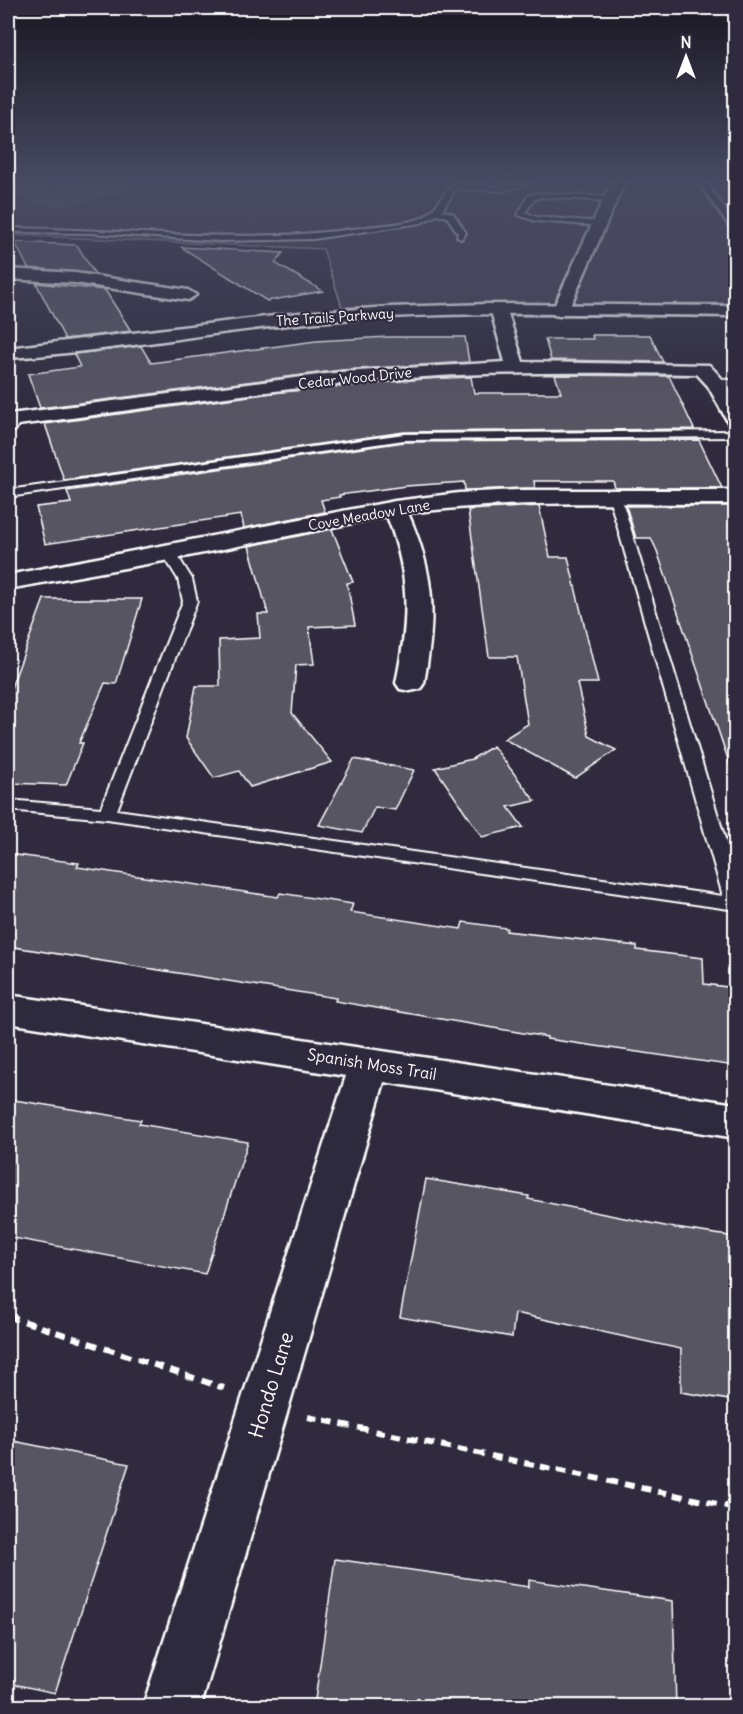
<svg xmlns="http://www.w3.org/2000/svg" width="743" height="1714" viewBox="0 0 743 1714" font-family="Delius,sans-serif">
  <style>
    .green { fill: #464152; stroke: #a2a0a8; stroke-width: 1.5 }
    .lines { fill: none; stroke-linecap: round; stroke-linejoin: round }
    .river { fill: #6d6a77; fill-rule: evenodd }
    .building { fill: #595564; stroke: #fff; stroke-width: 1.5 }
    .lane-casing { stroke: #fff; stroke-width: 4 }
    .street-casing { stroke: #fff; stroke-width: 5 }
    .secondary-casing { stroke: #fff; stroke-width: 5 }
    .path { stroke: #fff; stroke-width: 6; stroke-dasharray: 10 7; stroke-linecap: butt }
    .lane { fill: #2f2a3d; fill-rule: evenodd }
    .street { fill: #2f2a3d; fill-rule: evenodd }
    .secondary { fill: #2f2a3d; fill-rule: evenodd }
    .labels { text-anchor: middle; stroke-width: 4.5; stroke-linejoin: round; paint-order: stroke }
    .far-street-label { font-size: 14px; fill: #fff; stroke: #2f2a3d }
    .street-label { font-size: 16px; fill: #fff; stroke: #2f2a3d }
    .near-street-label { font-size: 20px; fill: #fff; stroke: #2f2a3d }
  </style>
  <rect width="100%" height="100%" fill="#2f2a3d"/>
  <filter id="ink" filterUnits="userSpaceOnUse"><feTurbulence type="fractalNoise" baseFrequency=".0167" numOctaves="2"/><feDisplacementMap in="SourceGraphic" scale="12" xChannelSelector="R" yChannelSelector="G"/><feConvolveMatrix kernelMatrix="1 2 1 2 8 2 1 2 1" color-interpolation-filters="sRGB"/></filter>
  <g filter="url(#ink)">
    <!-- green -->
    <path class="green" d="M8,183H735V303L342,307L323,249L8,235Z"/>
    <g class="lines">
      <!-- river -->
      <path class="river" d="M8,183H35L48,190L88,183H135L132,189C81,201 56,220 8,190Z"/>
    </g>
    <!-- building -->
    <path class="building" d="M15,242L77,245L95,274L28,268Z
      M181,247L283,253L275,263L323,291L267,301Z
      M36,283L105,290L131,331L65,339Z
      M592,335H650L663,362L551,360L545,339H593Z
      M388,337H465L469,362L342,370L40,408L28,374L80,367L74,354L141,346L151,363L316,341Z
      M555,375L669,376L694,429L404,432L64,480L45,424L272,393L424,379L471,377L474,393H561Z
      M699,440L722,488H615L613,481H534L535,488L465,490L464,482L406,486L339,495L340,497L321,500L325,512L244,528L241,515L45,544L36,507L71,503L67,491L404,442Z
      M539,506L550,557H568L598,683H577L589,736L616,750L575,778L504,739L528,724L517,657H489L468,510Z
      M626,506H731L735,516V767L731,768L657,551L651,538H636Z
      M332,529L353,582L347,583L355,625L309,627L314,664L296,665L292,713L332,762L250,787L239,771L214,778L186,738L196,686H220L219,640L260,638L258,614H268L249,546Z
      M44,599H142L116,684L105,683L79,743H83L66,785L8,783V696Z
      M493,746L535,801L508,807L523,827L482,837L435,768L472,759Z
      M354,759L414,770L395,810L375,807L362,833L319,825Z
      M8,854L79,863L77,867L278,897L280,893L353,904L350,912L461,929L463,922L507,928L506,931L637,946V950L703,958L704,984L735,988V1066L547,1039V1037L335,1001L336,998L8,946Z
      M8,1099L141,1120L139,1124L248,1142L205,1274L8,1237Z
      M426,1179L529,1196L528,1199L675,1228L735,1237V1401L681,1392V1349L515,1313L512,1337L400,1317Z
      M8,1440L129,1464L55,1693L8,1683Z
      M335,1559L529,1587V1580L673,1601L676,1707H314Z"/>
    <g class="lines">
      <defs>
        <path id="lane" d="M454,183L493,187L531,183L502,191L460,189L455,190L442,211L453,213L466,233L461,239L457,237L458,233L447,217L437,215L421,223L313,239L220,241L90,233L8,232V228C125,229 243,245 360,228C378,225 402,225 419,219C438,212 442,190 454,186Z
          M699,183H706L736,224L735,226H729Z
          M536,193L611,197L615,199L611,201L540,197L534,200L525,212L537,217L603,222V226H600L536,221L518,215L528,196Z
          M736,380V386H716L711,383L716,380Z
          M736,431V437L404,440L8,497V490L404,434Z
          M615,493L621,497L736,875V910L107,819L8,810V800L101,808L183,601L178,579L162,553L169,549L174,550L192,579L197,601L117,810L723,896L609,497Z"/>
        <path id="street" d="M611,183H624L568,311L560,316L554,315L552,311Z
          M8,269L75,273L188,290L196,295L188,300L75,283L8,279Z
          M499,306L507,311L523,362L709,365C732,388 736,394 736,426L729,424L708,386L697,374C606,373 515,371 424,377C289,385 153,408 18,425L15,430L8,432V415L10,414L342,372L505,362L491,311Z
          M518,490H736V504C626,504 517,499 408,513C436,577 436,616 424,683L420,689L410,691L400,689L396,683C409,621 411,577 387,516L169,560L8,589V575L395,501L459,493Z
          M8,995L736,1104V1138L384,1082L201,1706H143L346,1076L8,1023Z"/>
        <path id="secondary" d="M489,304L736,306V316C604,315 472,310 341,320C229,328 119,351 8,358V348L299,313L390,307Z"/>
      </defs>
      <!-- lane casing -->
      <use href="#lane" class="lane-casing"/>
      <!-- street casing -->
      <use href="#street" class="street-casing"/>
      <!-- secondary casing -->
      <use href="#secondary" class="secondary-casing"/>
      <!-- path -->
      <path class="path" d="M8,1316L224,1388
        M308,1417L736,1508"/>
      <!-- lane -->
      <use href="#lane" class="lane"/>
      <!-- street -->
      <use href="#street" class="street"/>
      <!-- secondary -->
      <use href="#secondary" class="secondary"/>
    </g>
  </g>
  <!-- sky -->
  <linearGradient id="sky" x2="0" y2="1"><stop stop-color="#1a1722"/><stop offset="0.43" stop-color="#474a62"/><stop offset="1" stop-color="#474a62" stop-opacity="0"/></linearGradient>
  <rect width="743" height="423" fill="url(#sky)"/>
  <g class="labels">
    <!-- far-street labels -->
    <g class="far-street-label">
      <text transform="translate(335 317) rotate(-4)" y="5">The Trails Parkway</text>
      <text transform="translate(355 378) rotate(-6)" y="5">Cedar Wood Drive</text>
      <text transform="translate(369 515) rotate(-10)" y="5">Cove Meadow Lane</text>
    </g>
    <!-- street labels -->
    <g class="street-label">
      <text transform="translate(372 1064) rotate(9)" y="6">Spanish Moss Trail</text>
    </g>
    <!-- near-street labels -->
    <g class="near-street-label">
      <text transform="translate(271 1385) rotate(-73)" y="7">Hondo Lane</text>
    </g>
  </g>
  <!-- margin -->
  <rect width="743" height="1714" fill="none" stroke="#2f2a3d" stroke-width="30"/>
  <rect x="15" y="15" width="713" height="1684" fill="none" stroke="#fff" stroke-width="2" filter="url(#ink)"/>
  <!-- north arrow -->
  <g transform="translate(686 57)" stroke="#2f2a3d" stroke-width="4.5" paint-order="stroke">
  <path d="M0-4.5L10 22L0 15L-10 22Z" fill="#ffffff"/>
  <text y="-9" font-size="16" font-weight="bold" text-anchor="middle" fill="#ffffff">N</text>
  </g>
</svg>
